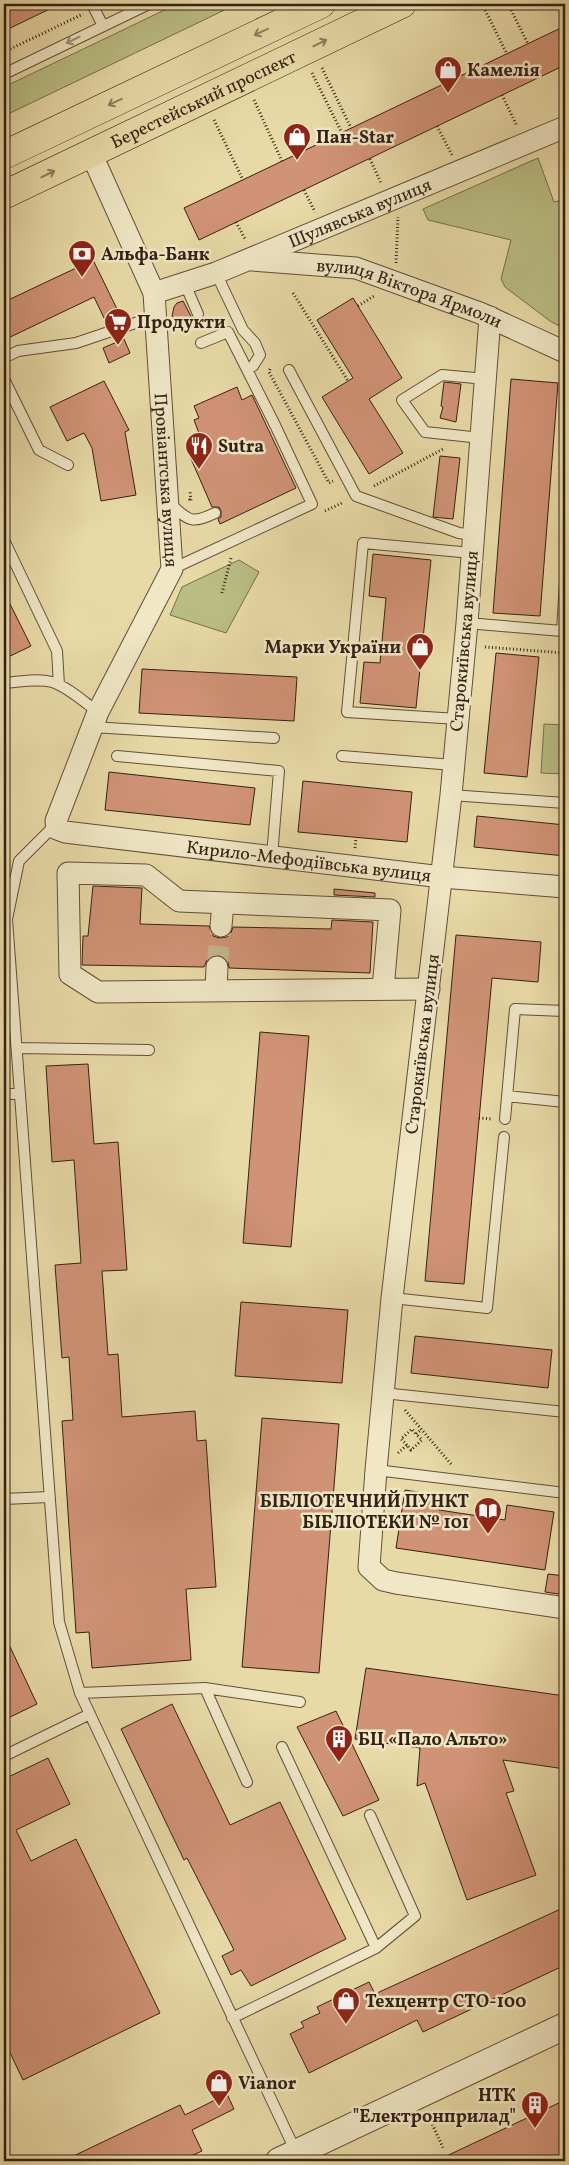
<svg xmlns="http://www.w3.org/2000/svg" width="569" height="2165" viewBox="0 0 569 2165" font-family="Vollkorn,serif">
  <style>
    .green { fill: #babe84; stroke: #786f4c }
    .building { fill: #d19376; stroke: #352014 }
    .lines { fill: none; stroke-linecap: round; stroke-linejoin: round }
    .minor-tunnel { stroke: #c4b58a; stroke-width: 21; stroke-dasharray: 21 11; stroke-linecap: butt }
    .service-casing { stroke: #624e39; stroke-width: 12 }
    .minor-casing { stroke: #624e39; stroke-width: 23 }
    .tertiary-casing { stroke: #624e39; stroke-width: 28 }
    .primary-casing { stroke: #352014; stroke-width: 29 }
    .path { stroke: #352014; stroke-width: 3; stroke-dasharray: 1 2.5; stroke-linecap: butt }
    .service { stroke: #f0e7c6; stroke-width: 10 }
    .minor { stroke: #f0e7c6; stroke-width: 21 }
    .tertiary { stroke: #f0e7c6; stroke-width: 26 }
    .primary { stroke: #e8daa7; stroke-width: 28 }
    .oneway { stroke: #8e7d5e }
    .oneway2 { stroke: #9c8d76 }
    .labels { text-anchor: middle; stroke-width: 5; stroke-linejoin: round; paint-order: stroke }
    .poi-label { font-size: 18px; font-weight: bold; fill: #352014; stroke: #f0e7c6; text-anchor: start }
    .street-label { font-size: 18px; fill: #352014; stroke: #f0e7c6 }
  </style>
  <rect width="100%" height="100%" fill="#e8daa7"/>
  <filter id="stains"><feTurbulence type="fractalNoise" baseFrequency=".004" numOctaves="4"/><feColorMatrix values="0 0 0 0 .2 0 0 0 0 .09 0 0 0 0 .02 0 0 0 .5 -.17"/></filter>
  <radialGradient id="worn" r=".72"><stop offset=".6" stop-color="#630" stop-opacity="0"/><stop offset="1" stop-color="#630" stop-opacity=".3"/></radialGradient>
  <!-- green -->
  <path class="green" d="M177,4H237L4,116V87Z
    M538,158L554,202L565,199V329L550,321L505,287L501,279L511,240L428,220L423,209Z
    M239,560L259,572L226,633L170,615L182,587Z
    M544,724L565,725V774L541,773Z"/>
  <!-- building -->
  <path class="building" d="M4,4H60L4,31Z
    M565,26V65L199,240L184,208Z
    M93,260L118,311L104,318L94,297L4,340V302Z
    M353,298L402,378L369,399L403,453L369,474L322,397L353,378L317,320Z
    M183,301L192,318L186,321H180L172,316L174,307L177,303Z
    M124,339L130,353L109,363L103,348Z
    M511,379L558,383L540,616L493,613Z
    M104,381L129,430L125,432L136,495L101,501L92,448L84,433L67,441L50,407Z
    M444,382L461,384L456,422L440,418L443,407L441,406Z
    M237,387L242,400L252,395L296,488L220,524L218,519L221,517V511L219,507H212L188,452L197,448L193,439L200,436L194,420L199,418L194,406Z
    M440,456L460,458L453,519L433,517Z
    M373,554L431,560L416,708L360,703L364,662L380,663L386,598L369,596Z
    M4,592L31,646L4,659Z
    M496,653L539,657L527,777L484,773Z
    M142,669L297,677L294,721L139,713Z
    M109,772L255,788L250,825L105,810Z
    M303,781L412,792L407,842L298,832Z
    M477,816L565,825V856L474,847Z
    M93,886L142,888L140,924L209,926L213,936L219,938L227,937L231,933L233,927L331,929L332,920L373,922L370,973L229,968L228,962L224,957L217,955L207,960L204,967L82,965L83,936H88Z
    M334,889L375,893V897L334,895Z
    M456,935L541,942L538,982L492,978L464,1284L425,1281Z
    M260,1032L309,1036L291,1247L243,1243Z
    M88,1064L94,1144L118,1142L127,1270L102,1271L108,1355L118,1354L122,1417L195,1411L197,1441L206,1440L216,1587L186,1589L191,1660L92,1668L89,1632L76,1633L62,1421L73,1420L69,1357L62,1358L55,1265L81,1263L74,1160L52,1162L46,1066Z
    M241,1302L348,1310L342,1383L235,1376Z
    M415,1336L552,1350L548,1388L411,1373Z
    M262,1418L339,1424L319,1673L242,1667Z
    M405,1490L441,1496L439,1510L505,1520L507,1505L554,1512L545,1570L396,1548Z
    M548,1574L565,1576V1595L545,1592Z
    M4,1634L37,1704L4,1720Z
    M366,1668L565,1696V1769L503,1760L514,1791L506,1793L536,1875L467,1900L425,1783L417,1786L420,1748L355,1739Z
    M172,1704L230,1825L280,1802L346,1939L251,1986L241,1970L231,1975L222,1956L234,1950L187,1858L184,1860L121,1729Z
    M336,1711L379,1800L343,1816L297,1727Z
    M48,1758L70,1804L16,1830L31,1861L76,1839L160,2013L23,2080L4,2040V1779Z
    M565,1907V1965L423,2032L417,2020L309,2073L290,2034L304,2027L301,2022L320,2013L317,2007L369,1982L375,1994Z
    M227,2094L234,2109L192,2130L202,2151L180,2161H63L180,2105L185,2115Z
    M565,2100V2157L557,2161H436Z"/>
  <g class="lines">
    <!-- minor-tunnel -->
    <path class="minor-tunnel" d="M217,967L221,926"/>
    <defs>
      <path id="service" d="M92,4L103,26
        M4,74L149,4
        M216,273L243,330L255,343L260,355L253,366
        M185,284L198,314
        M4,358L18,351L76,343L156,316
        M289,370L356,496L459,533L473,535
        M4,379L39,450L68,465
        M481,438L425,432L402,400L442,375L486,379
        M169,503C189,520 190,525 215,513
        M4,540L57,651L59,685
        M172,569L312,504L275,425L228,332L201,343
        M467,623L562,631L565,582
        M4,683C19,682 37,678 52,682C68,687 84,702 98,712
        M458,719L347,712L363,543L472,553
        M92,727L274,738
        M117,756L279,771L272,856
        M342,756L453,765
        M451,795L565,803
        M55,825L19,861L7,919L59,1622L80,1693L296,2152
        M17,1048L149,1050
        M4,1094H20
        M507,1096L565,1102
        M505,1119L515,1009L564,1011L565,1001
        M392,1298L487,1308L504,1137
        M383,1393L565,1412
        M376,1470L565,1493
        M4,1499L49,1497
        M205,1688L247,1782
        M80,1693L205,1688L300,1702
        M282,1747L376,1948
        M4,1756L90,1714
        M232,2018L376,1948L415,1916L370,1815"/>
      <g id="minor">
        <path id="s1" d="M91,153L154,293L172,569L98,712L56,821L57,829L65,832L442,877L565,887"/>
        <path id="s2" d="M252,260L356,268L480,313L565,352"/>
        <path id="s3" d="M154,293L216,273L565,127"/>
        <path d="M490,317L467,623L451,795L392,1298L376,1470L369,1567L383,1580L396,1583L565,1608"/>
        <path d="M221,926L223,904"/>
        <path d="M383,989L390,910L179,901L146,875L68,873L70,974L98,992L429,989"/>
        <path d="M216,990L217,967"/>
      </g>
      <path id="tertiary" d="M279,2161L565,2026"/>
      <g id="primary">
        <path d="M4,155L321,4"/>
        <path id="s4" d="M4,195L402,4"/>
      </g>
    </defs>
    <!-- service casing -->
    <use href="#service" class="service-casing"/>
    <!-- minor casing -->
    <use href="#minor" class="minor-casing"/>
    <!-- tertiary casing -->
    <use href="#tertiary" class="tertiary-casing"/>
    <!-- primary casing -->
    <use href="#primary" class="primary-casing"/>
    <!-- path -->
    <path class="path" d="M482,4L507,54
      M508,4L528,44
      M4,52L83,14
      M322,68L351,128
      M312,73L342,133
      M502,95L517,126
      M254,100L282,161
      M214,120L243,180
      M437,126L452,155
      M370,159L381,183
      M304,190L315,212
      M236,222L245,239
      M396,263L398,217
      M293,293L348,381
      M358,306L374,296
      M270,369L269,372L329,483L333,481
      M374,486L443,449
      M189,499L191,501L190,491
      M325,511L344,502
      M222,593L231,558
      M485,647L565,653
      M355,848L356,838
      M479,1118L491,1119
      M405,1410L451,1464
      M407,1445L401,1439L412,1429L416,1434
      M398,1453L407,1445L411,1450L422,1440L416,1434L421,1430
      M428,2115L444,2150"/>
    <!-- service -->
    <use href="#service" class="service"/>
    <!-- minor -->
    <use href="#minor" class="minor"/>
    <!-- tertiary -->
    <use href="#tertiary" class="tertiary"/>
    <!-- primary -->
    <use href="#primary" class="primary"/>
  </g>
  <!-- one-way arrows -->
  <defs><path id="oneway-shaft" d="M-6 0H5M1.5-3L5.5 0L1.5 3" fill="none" stroke-width="1.6" stroke-linecap="round" stroke-linejoin="round" transform="scale(1.25)"/></defs>
  <g class="oneway">
    <use href="#oneway-shaft" transform="translate(261 32) rotate(155)"/>
    <use href="#oneway-shaft" transform="translate(320 43) rotate(-26)"/>
    <use href="#oneway-shaft" transform="translate(115 102) rotate(155)"/>
    <use href="#oneway-shaft" transform="translate(48 174) rotate(-26)"/>
  </g>
  <use class="oneway2" href="#oneway-shaft" transform="translate(73 40) rotate(154)"/>
  <!-- icons -->
  <defs>
    <symbol id="shop-pin" viewBox="-11 -11 22 30"><path d="M0 17L-7.5 6A9.5 9.5 0 1 1 7.5 6Z" fill="#8f2418" stroke="#f0e7c6"/><path d="M-5-2.5h2.3a2.7 3.5 0 0 1 5.4 0H5L5.5 6h-11ZM-1.5-2.5h3a1.5 2.3 0 0 0-3 0Z" fill="#fff"/></symbol>
    <symbol id="bank-pin" viewBox="-11 -11 22 30"><path d="M0 17L-7.5 6A9.5 9.5 0 1 1 7.5 6Z" fill="#8f2418" stroke="#f0e7c6"/><path d="M-6-4H6V4H-6ZM0-2.3a2.3 2.3 0 1 0 0 4.6a2.3 2.3 0 1 0 0-4.6Z" fill="#fff"/></symbol>
    <symbol id="supermarket-pin" viewBox="-11 -11 22 30"><path d="M0 17L-7.5 6A9.5 9.5 0 1 1 7.5 6Z" fill="#8f2418" stroke="#f0e7c6"/><path d="M-6-5.5h2.5l.6 2H6L4.5 2H-2.5L-4.4-4H-6ZM-1.5 3.2a1.3 1.3 0 1 0 .1 0ZM3 3.2a1.3 1.3 0 1 0 .1 0Z" fill="#fff"/></symbol>
    <symbol id="restaurant-pin" viewBox="-11 -11 22 30"><path d="M0 17L-7.5 6A9.5 9.5 0 1 1 7.5 6Z" fill="#8f2418" stroke="#f0e7c6"/><path d="M-5-6h1v4h1v-4h1v4h1v-4h1v5L-1.5 .5V6h-2V.5L-5-1ZM5-6V6H3V1.5H1.5Q1.5-4 5-6Z" fill="#fff"/></symbol>
    <symbol id="library-pin" viewBox="-11 -11 22 30"><path d="M0 17L-7.5 6A9.5 9.5 0 1 1 7.5 6Z" fill="#8f2418" stroke="#f0e7c6"/><path d="M-6-4Q-3-5.5-.7-3.5V5Q-3 3-6 4ZM6-4Q3-5.5 .7-3.5V5Q3 3 6 4Z" fill="#fff"/></symbol>
    <symbol id="building-pin" viewBox="-11 -11 22 30"><path d="M0 17L-7.5 6A9.5 9.5 0 1 1 7.5 6Z" fill="#8f2418" stroke="#f0e7c6"/><path d="M-4-6H4V6H1V3H-1V6H-4ZM-2.5-4.3h1.7v1.8h-1.7ZM.8-4.3h1.7v1.8H.8ZM-2.5-1h1.7V.8h-1.7ZM.8-1h1.7V.8H.8Z" fill="#fff"/></symbol>
  </defs>
  <g fill-rule="evenodd">
    <use href="#shop-pin" x="432" y="54" width="32" height="43"/>
    <use href="#shop-pin" x="281" y="121" width="32" height="43"/>
    <use href="#bank-pin" x="66" y="238" width="32" height="43"/>
    <use href="#supermarket-pin" x="102" y="306" width="32" height="43"/>
    <use href="#restaurant-pin" x="183" y="430" width="32" height="43"/>
    <use href="#shop-pin" x="404" y="631" width="32" height="43"/>
    <use href="#library-pin" x="472" y="1495" width="32" height="43"/>
    <use href="#building-pin" x="323" y="1723" width="32" height="43"/>
    <use href="#shop-pin" x="330" y="1985" width="32" height="43"/>
    <use href="#shop-pin" x="203" y="2067" width="32" height="43"/>
    <use href="#building-pin" x="519" y="2089" width="32" height="43"/>
  </g>
  <g class="labels">
    <!-- poi labels -->
    <g class="poi-label">
      <text x="467" y="76">Камелія</text>
      <text x="316" y="143">Пан-Star</text>
      <text x="101" y="260">Альфа-Банк</text>
      <text x="137" y="328">Продукти</text>
      <text x="218" y="452">Sutra</text>
      <text x="401" y="653" text-anchor="end">Марки України</text>
      <text x="469" y="1507" text-anchor="end">БІБЛІОТЕЧНИЙ ПУНКТ<tspan x="469" dy="21">БІБЛІОТЕКИ № 101</tspan></text>
      <text x="358" y="1745">БЦ «Пало Альто»</text>
      <text x="365" y="2007">Техцентр СТО-100</text>
      <text x="238" y="2089">Vianor</text>
      <text x="516" y="2101" text-anchor="end">НТК<tspan x="516" dy="21">"Електронприлад"</tspan></text>
    </g>
    <!-- street labels -->
    <g class="street-label">
      <text dy="6" stroke="none"><textPath href="#s4" startOffset="221">Берестейський проспект</textPath></text>
      <text dy="6" stroke="none"><textPath href="#s3" startOffset="221">Шулявська вулиця</textPath></text>
      <text dy="6" stroke="none"><textPath href="#s2" startOffset="162">вулиця Віктора Ярмоли</textPath></text>
      <text dy="6" stroke="none"><textPath href="#s1" startOffset="341">Провіантська вулиця</textPath></text>
      <text transform="translate(464 641) rotate(-85)" y="6">Старокиївська вулиця</text>
      <text dy="6" stroke="none"><textPath href="#s1" startOffset="970">Кирило-Мефодіївська вулиця</textPath></text>
      <text transform="translate(422 1044) rotate(-83)" y="6">Старокиївська вулиця</text>
    </g>
  </g>
  <!-- margin -->
  <rect width="569" height="2165" fill="none" stroke="#e8daa7" stroke-width="20"/>
  <rect x="5" y="5" width="559" height="2155" fill="none" stroke="#352014" stroke-width="2.5"/>
  <rect x="10" y="10" width="549" height="2145" fill="none" stroke="#352014"/>
  <rect width="100%" height="100%" filter="url(#stains)"/>
  <rect width="100%" height="100%" fill="url(#worn)"/>
</svg>
